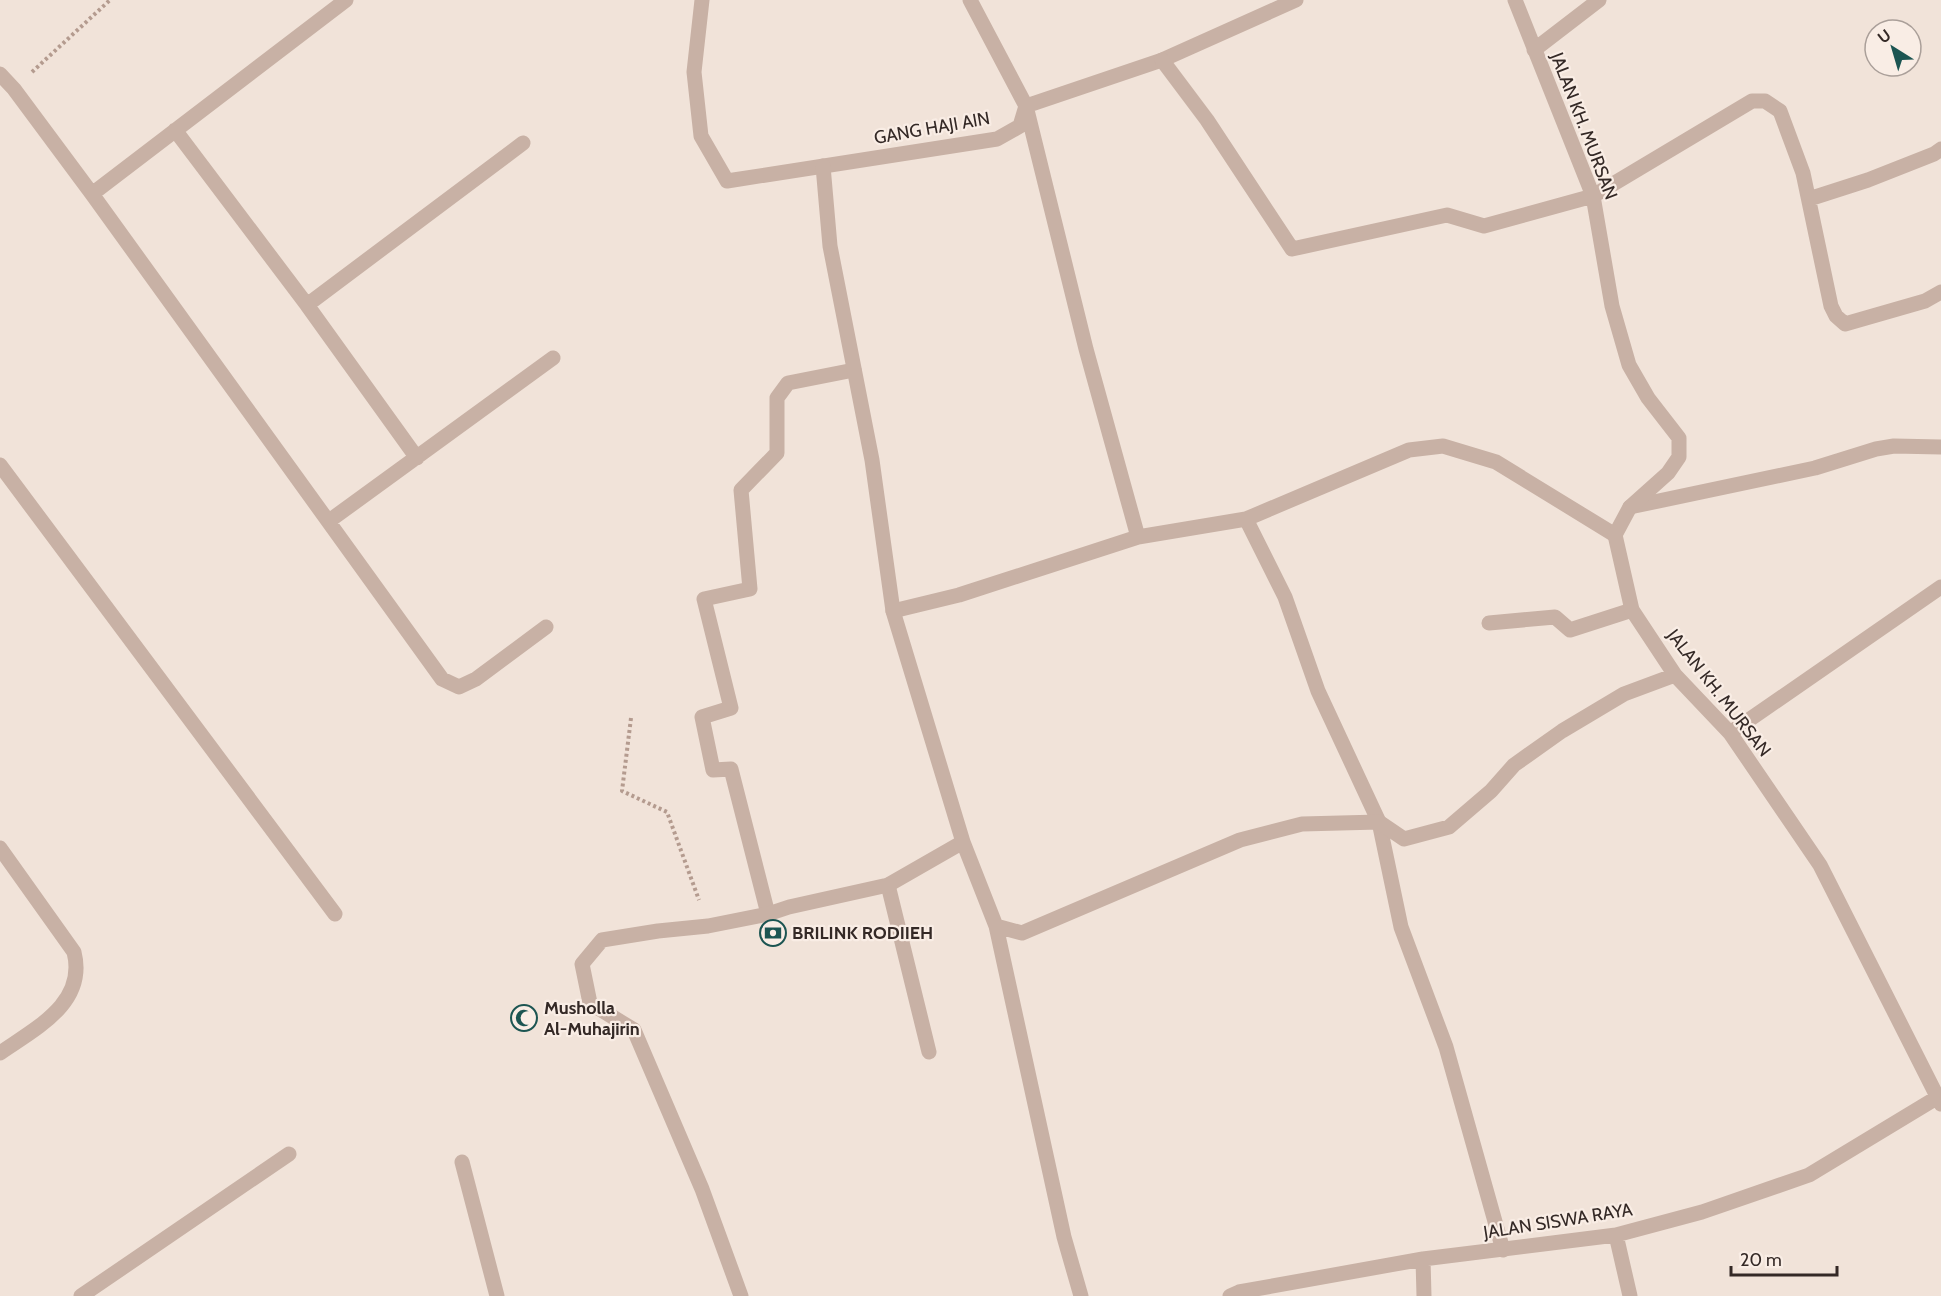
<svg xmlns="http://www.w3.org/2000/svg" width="1941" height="1296" viewBox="0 0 1941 1296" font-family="Cabin,sans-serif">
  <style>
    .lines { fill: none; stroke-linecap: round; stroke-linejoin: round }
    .path { stroke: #b49b8f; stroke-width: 4; stroke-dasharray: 3 3; stroke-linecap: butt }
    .service { stroke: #c8b1a5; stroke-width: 15 }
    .minor { stroke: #c8b1a5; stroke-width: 15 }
    .labels { text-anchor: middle; stroke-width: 4.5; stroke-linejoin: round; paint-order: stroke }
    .street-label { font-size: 18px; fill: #342926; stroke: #f9ede5 }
    .poi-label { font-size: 18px; font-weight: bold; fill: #342926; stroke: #f9ede5; text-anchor: start }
  </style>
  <rect width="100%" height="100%" fill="#f1e3d9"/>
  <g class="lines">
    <!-- path -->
    <path class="path" d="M32,72L110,0
      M631,718L622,791L667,812L699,900"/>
    <!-- service -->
    <path class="service" d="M702,0L694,72L701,136L727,181L997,139L1020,126L1026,106L1162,60L1296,0
      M970,0L1026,106L1086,349L1138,537
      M1630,507L1815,468L1876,449L1894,446L1941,447
      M1246,519L1285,597L1318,691L1379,822L1401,927L1446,1047L1503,1250
      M893,611L959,595L1138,537L1246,519L1409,450L1443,446L1496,462L1615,535
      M1489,623L1555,617L1570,630L1632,610
      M888,885L929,1052
      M768,914L731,769L713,770L702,717L731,708L704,599L750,589L741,490L777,453V398L788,383L854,370"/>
    <!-- minor -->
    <path class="minor" d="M1515,0L1593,196L1612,306L1629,365L1648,398L1679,438V457L1668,473L1630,507L1615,535L1632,610L1675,675L1730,733L1820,865L1941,1104
      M1534,50L1599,0
      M1162,60L1207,120L1292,249L1447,215L1484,226L1593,196L1752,101H1765L1780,111L1803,173L1831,306L1836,316L1845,324L1925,301L1941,292
      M0,74L14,89L92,194L442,679L459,687L476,679L546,627
      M175,130L307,305L417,458
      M823,166L830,246L872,460L893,611L963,842L996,926L1064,1237L1081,1296
      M92,194L346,0
      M1809,199L1868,180L1934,154L1941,149
      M307,305L523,143
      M0,465L335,914
      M329,521L553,358
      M1730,733L1941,587
      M0,848L74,952C87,1003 36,1028 0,1053
      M996,926L1022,933L1240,840L1302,824L1379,822L1404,839L1449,827L1491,791L1514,765L1562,731L1624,694L1675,675
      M462,1162L497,1296
      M1616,1235L1630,1296
      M1423,1259L1424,1296
      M81,1296L289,1154
      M741,1296L702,1189L634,1030L590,1003L582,964L602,940L658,931L708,926L768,914L789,907L888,885L963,842
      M1230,1296L1239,1292L1423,1259L1616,1235L1702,1212L1809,1175L1938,1097"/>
  </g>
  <!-- icons -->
  <defs>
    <symbol id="bank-ring" viewBox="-11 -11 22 22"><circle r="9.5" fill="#f9ede5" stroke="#1c5552" stroke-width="1.5"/><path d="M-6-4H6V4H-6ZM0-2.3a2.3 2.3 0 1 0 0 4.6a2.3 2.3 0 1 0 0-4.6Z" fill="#1c5552"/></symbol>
    <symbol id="mosque-ring" viewBox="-11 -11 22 22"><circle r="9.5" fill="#f9ede5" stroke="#1c5552" stroke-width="1.5"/><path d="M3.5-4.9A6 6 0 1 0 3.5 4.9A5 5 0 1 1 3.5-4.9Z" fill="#1c5552"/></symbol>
  </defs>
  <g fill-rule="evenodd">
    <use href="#bank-ring" x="758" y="918" width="30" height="30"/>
    <use href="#mosque-ring" x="509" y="1003" width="30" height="30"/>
  </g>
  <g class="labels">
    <!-- street labels -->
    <g class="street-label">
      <text transform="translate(1584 126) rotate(69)" y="6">JALAN KH. MURSAN</text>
      <text transform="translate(932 128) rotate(-10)" y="6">GANG HAJI AIN</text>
      <text transform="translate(1719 693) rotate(52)" y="6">JALAN KH. MURSAN</text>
      <text transform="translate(1558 1221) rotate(-9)" y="6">JALAN SISWA RAYA</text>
    </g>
    <!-- poi labels -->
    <g class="poi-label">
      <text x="792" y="939">BRILINK RODIIEH</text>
      <text x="544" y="1014">Musholla<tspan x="544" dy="21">Al-Muhajirin</tspan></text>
    </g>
  </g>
  <!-- north arrow -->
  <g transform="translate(1893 48) rotate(323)"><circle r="28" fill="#f9ede5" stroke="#aa9f99" stroke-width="1.5"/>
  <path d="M0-4.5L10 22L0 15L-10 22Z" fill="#1c5552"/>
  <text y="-9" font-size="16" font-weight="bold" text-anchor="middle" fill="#342926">U</text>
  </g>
  <!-- scale -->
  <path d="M1731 1266v9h106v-9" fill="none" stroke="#342926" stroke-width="3"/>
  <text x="1740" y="1266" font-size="18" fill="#342926" stroke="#f9ede5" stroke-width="4.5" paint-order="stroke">20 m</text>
</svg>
